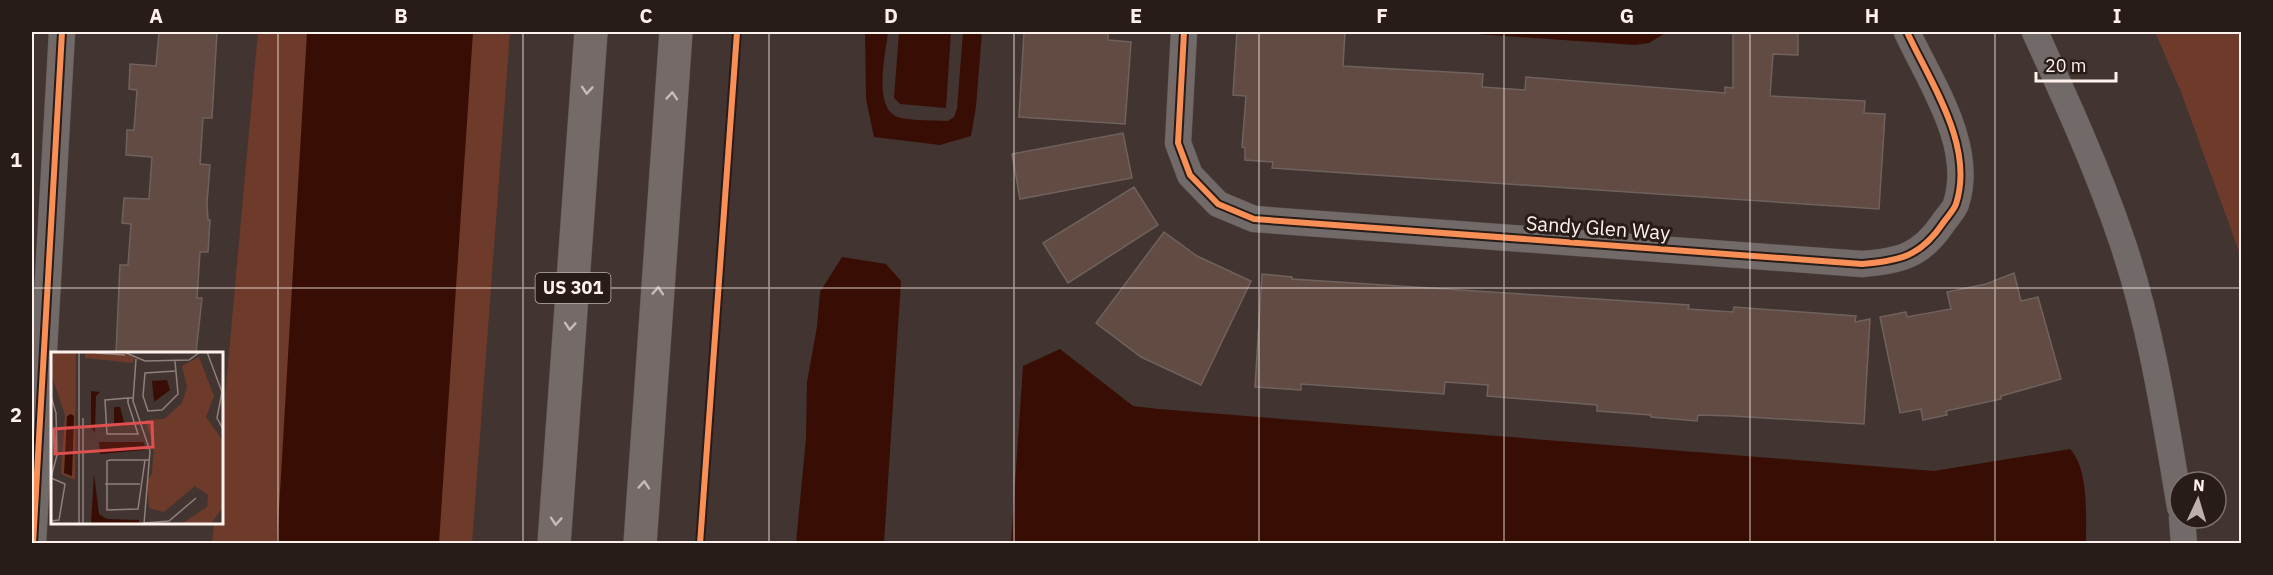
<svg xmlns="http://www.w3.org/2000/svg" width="2273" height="575" viewBox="0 0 2273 575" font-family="'IBM Plex Sans',sans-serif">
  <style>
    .green { fill: #6e3a2a }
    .water { fill: #380e04 }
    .building { fill: #614b43; stroke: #6f625e; stroke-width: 1.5 }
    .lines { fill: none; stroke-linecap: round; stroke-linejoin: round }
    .street-casing { stroke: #5f5350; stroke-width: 27 }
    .primary-casing { stroke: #5f5350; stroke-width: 34 }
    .street { stroke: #716a69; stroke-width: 26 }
    .primary { stroke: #746a67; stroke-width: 33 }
    .cycleway-casing { stroke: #281c18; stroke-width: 10 }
    .cycleway { stroke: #f78f57; stroke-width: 6 }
    .oneway { stroke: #c7bbb7 }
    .grid { fill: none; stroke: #fff1ec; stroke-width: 1.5; stroke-opacity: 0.55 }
    .labels { text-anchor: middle; stroke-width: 6; stroke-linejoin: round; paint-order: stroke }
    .shield { fill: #281c18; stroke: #beb1ac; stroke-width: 1.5 }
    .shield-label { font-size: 18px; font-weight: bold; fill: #fff1ec }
    .street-label { font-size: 20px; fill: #fff1ec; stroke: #281c18 }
    .inset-road { fill: none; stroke: #8e807b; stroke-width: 1.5 }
    .view { fill: #de504f; fill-opacity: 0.15; stroke: #de504f; stroke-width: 3 }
    .inset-edge { fill: none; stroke: #fff1ec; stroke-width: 3 }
    .neatline { fill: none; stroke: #fff1ec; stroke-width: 2 }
    .grid-label { font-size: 20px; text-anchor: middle; font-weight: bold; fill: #fff1ec }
  </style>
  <rect width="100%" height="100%" fill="#423430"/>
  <!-- green -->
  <path class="green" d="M258,32H510L472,543L212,544L214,523L222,522V430Z
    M2155,32H2241V257L2181,92Z"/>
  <!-- water -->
  <path class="water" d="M307,32H473L439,543H277Z
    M865,32H888C886,53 871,112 901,118C916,121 933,120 948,121L954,117L957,109L963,32H982L976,107L971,136L940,145L874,137L866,99Z
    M899,32H951L946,108L900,104L894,98Z
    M1448,32H1667L1649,43L1635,45Z
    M842,257L886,264L901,281L884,543H796L806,438L807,382L817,327L820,292Z
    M1060,349L1133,406L1159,409L1934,471L2070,449C2089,469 2086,517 2086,543H1011L1023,366Z"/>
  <!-- building -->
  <path class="building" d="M159,32H217L212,118H203L200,164L210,165L207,203L208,220H210L208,252H200L197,298H202L196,353H116L120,265H128L131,224L122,223L124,198L149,199L152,157L126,155L127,130H134L137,90L129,89L130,64L156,66Z
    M1024,32H1108V40L1131,42L1125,124L1019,117Z
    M1237,32H1345L1343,66L1483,74L1482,87L1525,90L1526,77L1725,93V87L1733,88V32H1798V55L1773,54L1770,96L1865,101L1864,113L1885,114L1879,209L1272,168L1273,162L1245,160V148L1242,147L1246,96L1233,95Z
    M1123,133L1132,178L1020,199L1012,154Z
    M1134,187L1158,225L1068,283L1043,243Z
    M1164,232L1197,256L1251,281L1201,385L1141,357L1096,323Z
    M2014,273L2021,301L2038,297L2061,379L2001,396V399L1946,411L1947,415L1923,420L1921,409L1900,413L1880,317L1906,312L1907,317L1951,309L1947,292L1986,284Z
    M1262,274L1292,277V279L1689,305L1688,309L1733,312L1734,307L1856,316L1855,322L1870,319L1864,424L1732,416L1698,415L1697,421L1651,417V415L1597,411V405L1487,396L1488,385L1445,382L1444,394L1301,384V390L1255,387Z"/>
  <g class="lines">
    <defs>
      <path id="street" d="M1184,32L1178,143L1190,175L1218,204L1254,219L1862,264C1900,261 1921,256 1943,223C1947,217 1954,210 1956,204C1975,146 1930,82 1907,32
        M2035,32C2066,100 2098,170 2122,241C2151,326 2165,418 2180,507
        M2182,518L2184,544
        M33,544L62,32"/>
      <path id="primary" d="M554,544L591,32
        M640,544L676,32"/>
    </defs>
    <!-- street casing -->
    <use href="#street" class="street-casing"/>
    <!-- primary casing -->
    <use href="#primary" class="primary-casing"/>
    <!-- street -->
    <use href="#street" class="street"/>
    <!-- primary -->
    <use href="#primary" class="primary"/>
    <defs>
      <path id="cycleway" d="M1184,32L1178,143L1190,175L1218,204L1254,219L1862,264C1900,261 1921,256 1943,223C1947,217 1954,210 1956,204C1975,146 1930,82 1907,32
        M33,544L62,32
        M700,544L737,32"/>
    </defs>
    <!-- cycleway casing -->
    <use href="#cycleway" class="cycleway-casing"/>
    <!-- cycleway -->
    <use href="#cycleway" class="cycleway"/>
  </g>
  <!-- one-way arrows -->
  <defs><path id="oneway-chevron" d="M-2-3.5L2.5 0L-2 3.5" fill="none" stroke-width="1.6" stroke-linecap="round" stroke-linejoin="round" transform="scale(1.5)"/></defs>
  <g class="oneway">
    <use href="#oneway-chevron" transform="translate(587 90) rotate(94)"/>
    <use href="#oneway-chevron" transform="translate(672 96) rotate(-86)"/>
    <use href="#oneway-chevron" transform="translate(658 291) rotate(-86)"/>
    <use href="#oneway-chevron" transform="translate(570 326) rotate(94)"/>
    <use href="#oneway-chevron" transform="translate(644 485) rotate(-86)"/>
    <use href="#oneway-chevron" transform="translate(556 521) rotate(94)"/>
  </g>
  <!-- grid -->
  <path class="grid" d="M278,32V544M523,32V544M769,32V544M1014,32V544M1259,32V544M1504,32V544M1750,32V544M1995,32V544M32,288H2242"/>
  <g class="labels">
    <!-- shield labels -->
    <rect class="shield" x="535.5" y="273" width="75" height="30" rx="4.5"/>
    <g class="shield-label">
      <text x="573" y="294">US 301</text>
    </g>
    <!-- street labels -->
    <g class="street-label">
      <text transform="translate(1598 228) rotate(4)" y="7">Sandy Glen Way</text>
    </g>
  </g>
  <!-- overview -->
  <g transform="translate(51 352)">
    <rect width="172" height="172" fill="#423430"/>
    <path d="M1,0H25L24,128L10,122L14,63L1,24ZM74,0L84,6L82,11L34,6V1ZM148,5L163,44L155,65L172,89V155L160,172H130L156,155L157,143L144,134L113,160L98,156L96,130L101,121L103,93L94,68L113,67L131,51L136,35L131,14Z" fill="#6e3a2a"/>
    <path d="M116,28L119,38L103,50L101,29ZM40,39L49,40L45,44L44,81L40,75ZM63,55H69L74,74L63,73ZM20,62L23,64L21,124L13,121L16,64ZM48,90H93L94,98L49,102ZM43,122L48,162L56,167L88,168V172H40Z" fill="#380e04"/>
    <path class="inset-road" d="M73,0L94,9L138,8L149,0M156,0L171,40L166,66L173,79M45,1L74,3M85,7L82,49L99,99L93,172M124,9L127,42L111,58L97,59L92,44L94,21L124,19M0,44L5,61L6,103L0,126M77,46L54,48L56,82H87L77,51V46H82M94,108L87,157L56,158V109L59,108H99M0,126L14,132L8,168L0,169M54,132H89M93,171L118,169L145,146M28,172V0M32,172V66"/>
    <path class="view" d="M101,70L102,95L4,102L3,77Z"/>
    <rect width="172" height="172" class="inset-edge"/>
  </g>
  <!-- border -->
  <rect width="2273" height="575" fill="none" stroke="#281c18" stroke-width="66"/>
  <!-- north arrow -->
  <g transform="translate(2198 500) rotate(4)"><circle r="28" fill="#281c18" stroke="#7e716d" stroke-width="1.5"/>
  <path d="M0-4.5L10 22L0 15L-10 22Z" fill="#bdafaa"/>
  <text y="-9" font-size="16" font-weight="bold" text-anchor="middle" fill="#fff1ec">N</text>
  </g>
  <!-- scale -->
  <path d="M2036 72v9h80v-9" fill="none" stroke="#fff1ec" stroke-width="3"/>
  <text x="2045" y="72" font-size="18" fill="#fff1ec" stroke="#281c18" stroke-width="4.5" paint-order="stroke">20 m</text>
  <rect x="33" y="33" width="2207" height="509" class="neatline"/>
  <g class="grid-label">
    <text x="156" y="23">A</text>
    <text x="401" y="23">B</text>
    <text x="646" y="23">C</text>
    <text x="891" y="23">D</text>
    <text x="1136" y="23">E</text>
    <text x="1382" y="23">F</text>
    <text x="1627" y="23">G</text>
    <text x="1872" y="23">H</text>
    <text x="2117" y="23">I</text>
    <text x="16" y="167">1</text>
    <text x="16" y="422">2</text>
  </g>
</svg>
